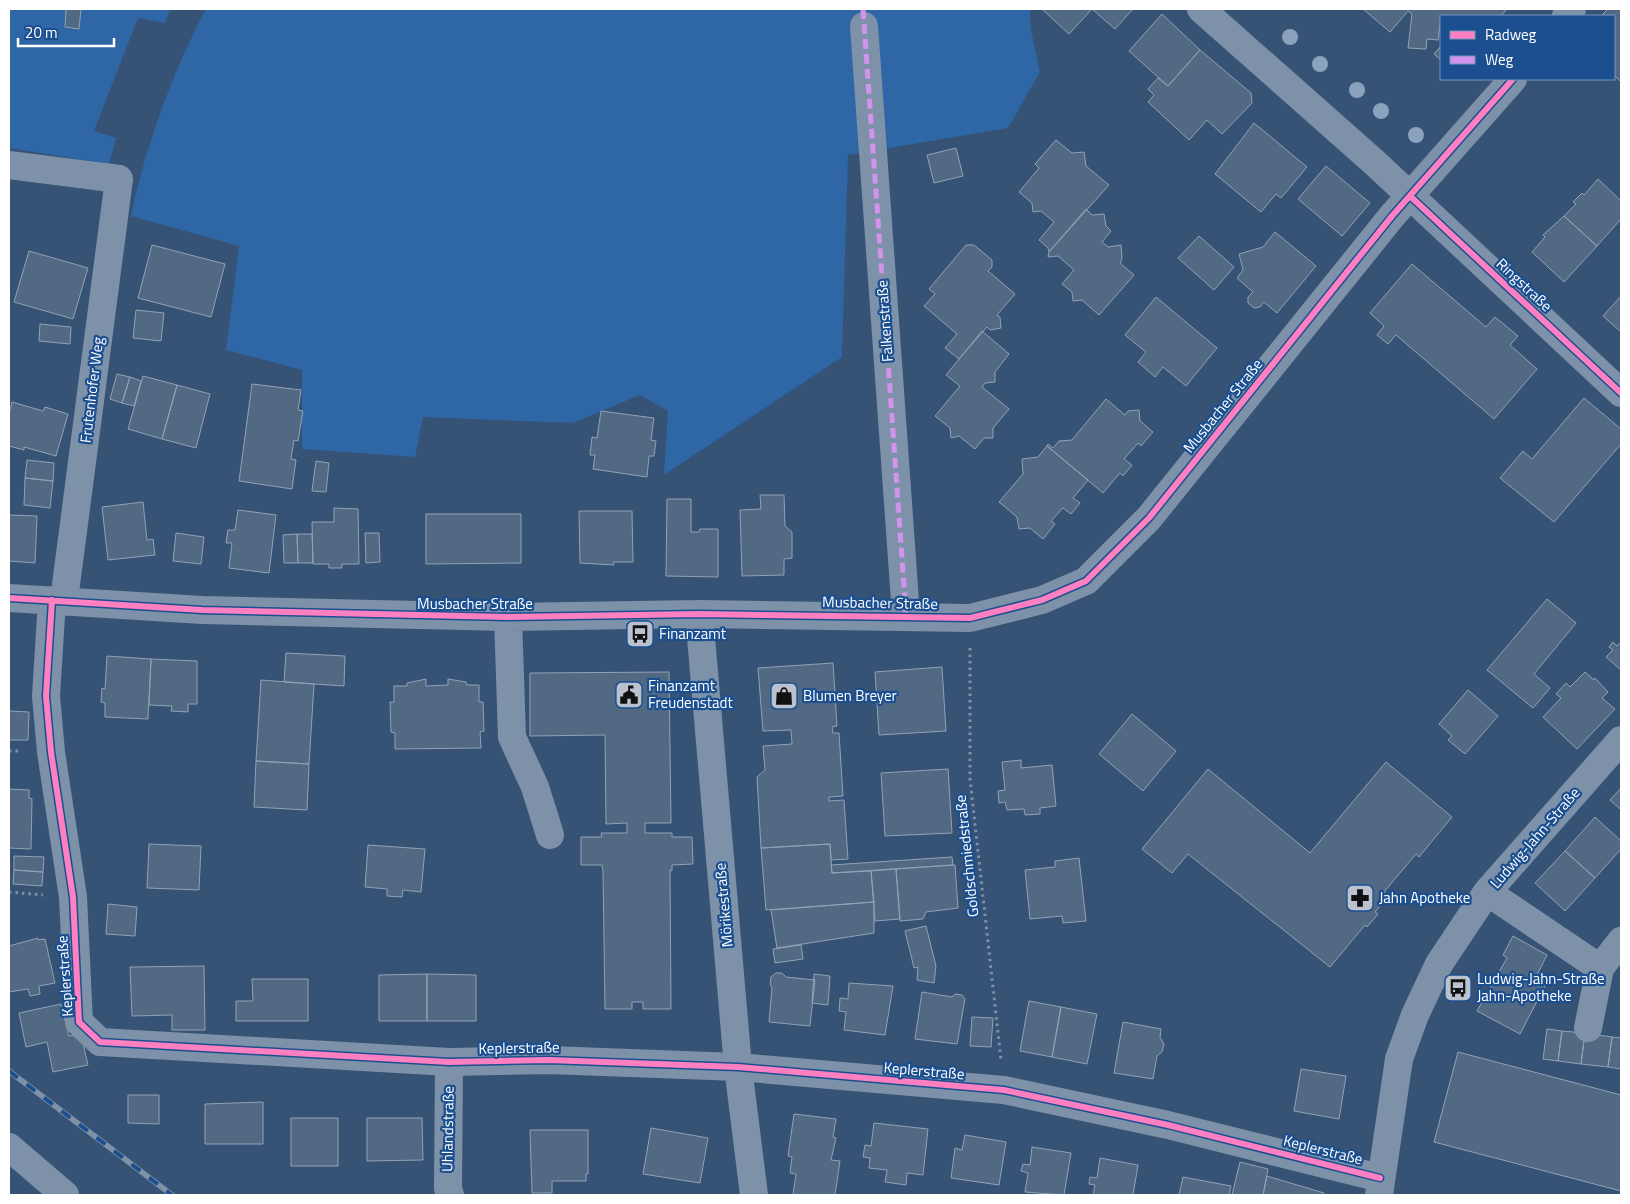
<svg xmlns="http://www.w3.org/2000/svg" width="1630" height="1204" viewBox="0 0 1630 1204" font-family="'Titillium Web',sans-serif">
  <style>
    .green { fill: #2f66a5 }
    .building { fill: #526984; stroke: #92a2b6 }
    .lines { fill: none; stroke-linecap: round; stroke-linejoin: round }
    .path { stroke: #7d92a8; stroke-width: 3; stroke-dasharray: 2.5 4; stroke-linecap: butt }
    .minor { stroke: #7d92a8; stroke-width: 28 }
    .rail-casing { stroke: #7e92a7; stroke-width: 5.5 }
    .rail { stroke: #1b4f8f; stroke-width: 4; stroke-dasharray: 11; stroke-linecap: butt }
    .quiet { stroke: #d193ec; stroke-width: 5; stroke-dasharray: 10 5; stroke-linecap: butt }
    .cycleway-casing { stroke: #1b4f8f; stroke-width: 9 }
    .cycleway { stroke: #ff80c0; stroke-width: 6 }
    .tree { fill: #8aa2be }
    .labels { text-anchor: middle; stroke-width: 4.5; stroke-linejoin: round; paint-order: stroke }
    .street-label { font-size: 15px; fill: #fff; stroke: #1b4f8f }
    .poi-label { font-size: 15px; fill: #fff; stroke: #1b4f8f; text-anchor: start }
  </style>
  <rect width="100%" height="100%" fill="#365274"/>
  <!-- green -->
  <path class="green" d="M9,9H170L165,23L138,18L94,131L116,138L109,164L9,148Z
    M206,9H1030L1031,30L1040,72L1008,128L848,155L842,357L664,475L668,411L640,395L573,423L423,417L415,457L302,449V370L226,350L239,246L131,216C146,145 172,73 206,9Z"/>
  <!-- building -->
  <path class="building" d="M66,9H81L79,29L65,27Z
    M1042,9H1133L1115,29L1092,9L1069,34Z
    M1363,9H1507L1501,16H1441L1438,40L1427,39L1426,49L1408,48L1412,14L1408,11L1390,32Z
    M1608,9H1621V82L1614,75V16H1601Z
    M1162,14L1200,50L1168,86L1129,51Z
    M1441,46V60L1434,54Z
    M1200,50L1251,93L1252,103L1222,134L1207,120L1189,140L1148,102L1154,95L1148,89L1158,78L1168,86Z
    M1254,123L1307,167L1281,198L1276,194L1261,212L1215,174Z
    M1056,140L1072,153L1084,152L1086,166L1109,185L1049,252L1048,248L1039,240L1054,222L1041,211L1033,212L1032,203L1019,192L1039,168L1035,164Z
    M956,148L963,176L934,183L927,155Z
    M1326,166L1370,203L1342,236L1298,199Z
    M1598,179L1621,201V219L1597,246L1564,216L1576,204L1573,202L1582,193L1584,195Z
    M1086,209L1092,215L1104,214L1106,226L1111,231L1102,242L1108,247L1121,245L1122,259L1120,263L1134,275L1099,315L1082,300L1073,301L1072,292L1062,284L1074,270L1058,256L1048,257L1049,252Z
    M1564,216L1597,246L1564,282L1532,252L1545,237L1543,235Z
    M1275,232L1316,266L1277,313L1264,302L1260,307L1254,308L1248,303V297L1253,292L1237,278L1243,270L1239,254L1263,247Z
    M1199,236L1234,267L1214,290L1178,258Z
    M152,245L225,264L211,317L138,298Z
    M966,245H974L992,260V267L988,271L1015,294L997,315L1000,317L1001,328L990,330L987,327L959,359L945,348L957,334L924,306L935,294L929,289Z
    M29,251L88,268L73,319L14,302Z
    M1412,264L1486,327L1495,317L1518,336L1510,345L1537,369L1494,419L1396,335L1388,344L1377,335L1384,326L1370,313Z
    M1621,296V332L1603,316Z
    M1156,297L1217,348L1186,386L1163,367L1155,377L1138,362L1146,352L1125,335Z
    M136,310L164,313L161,341L133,338Z
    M40,324L71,327L70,344L39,341Z
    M982,331L1009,354L995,372V382L985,383L982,387L1009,409L993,428V438H984L975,449L959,436L951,438L950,428L935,416L960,386L946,375Z
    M117,374L130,377L122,403L110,399Z
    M143,376L177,385L162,439L128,429Z
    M130,377L141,381L134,406L122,403Z
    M252,384L301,390L298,410L303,411L298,441L294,440L291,459L296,460L292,489L239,481Z
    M177,385L210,394L196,448L162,439Z
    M1584,398L1621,429V444L1554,522L1500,478L1523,451L1532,459Z
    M1106,399L1125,415L1128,411L1139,410L1140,421L1153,432L1141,446L1138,443L1124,459L1132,465L1123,476L1120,473L1103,493L1047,446L1048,444L1053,448L1059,441L1072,440Z
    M12,402L43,411L45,407L68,414L56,456L24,447V450L9,446V414Z
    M601,411L654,418L651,440L656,441L654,456H649L647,477L593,469L595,455H590L592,437L597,438Z
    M1047,446L1088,480L1073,498L1080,503L1071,514L1063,508L1051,521L1055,524L1043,539L1030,528L1019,529L1017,517L999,502L1023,474L1022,459L1038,457Z
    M27,460L54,463L53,481L25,478Z
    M316,461L329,463L326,492L312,491Z
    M25,478L53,481L50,508L24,505Z
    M760,495H784L785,526L792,532V558L784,559V575L742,576L740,510L761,509Z
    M667,499H691V532H699L700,529H718V577L666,576Z
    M143,502L147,540L153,539L155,555L108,560L102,507Z
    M334,508L358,509L359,564H342V568H329V564H313L312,522H334Z
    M238,510L276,515L269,573L229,568L232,543H226L228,530H235Z
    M579,511H632L633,562H613L614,565L580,563Z
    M426,514H521V563L426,564Z
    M9,515L37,516L35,563L9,561Z
    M176,533L204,537L201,564L173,561Z
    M365,533H379L380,562L366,563Z
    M297,534L298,563H284L283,535Z
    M297,534H312L313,563H298Z
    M1547,599L1576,623L1534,674L1550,688L1533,708L1487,670Z
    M1613,642L1617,646L1621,642V670L1606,657L1613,650L1609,647Z
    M286,653L345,656L344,686L284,682Z
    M107,656L151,659L148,719L105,717V703L101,702L102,688L105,689Z
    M151,659L197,661V704H188V712L171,711L172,706L149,705Z
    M833,663L837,726L832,727L833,733H839L843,796L829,797V801L844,800L848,859L831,860L830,844L761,848L757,777L765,770L763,746L792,744L791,730L763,731L758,668Z
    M942,667L946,731L879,735L875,672Z
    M669,672L671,823H645V833H672V837H692L693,864L672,865V871L670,870L671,1009H643V1002H632V1009H605L603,871L602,865H581V837H602L601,833H627V823L606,824L605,735L530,736V673Z
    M1585,672L1594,680L1595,678L1608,692L1602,698L1615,709L1577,749L1543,717L1561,698L1556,694L1566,683L1570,687Z
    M426,679V686L448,685V679L466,682L467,685H479V702H483L484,731L480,732L481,748L395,749V733L391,732L390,702H394V686H407V683Z
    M261,680L314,684L309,764L256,761Z
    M1468,690L1498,716L1465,754L1448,740L1452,736L1439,724Z
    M9,711L29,712L28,740H9Z
    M1132,714L1176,751L1143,791L1099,754Z
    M1021,760V768L1052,765L1056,806L1040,808V814L1025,815L1024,809L1007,810L1005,802L999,803L998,791L1005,790L1002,762Z
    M256,761L309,764L307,810L254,807Z
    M1386,762L1452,817L1419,857L1416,854L1384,892L1389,896L1375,912L1378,914L1367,927L1365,925L1330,967L1188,854L1172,873L1142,849L1208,769L1310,853Z
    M948,769L952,833L885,836L881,773Z
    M1621,788V810L1610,800Z
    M9,789L29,790V798L32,799L31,849L9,848Z
    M1595,817L1621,841V849L1595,878L1565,851Z
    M149,844L201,846L199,890L147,888Z
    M830,844L832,873L871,871L874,902L766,910L761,848Z
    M368,845L425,849L421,892L403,890L402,897L387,896V889L365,887Z
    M1565,851L1595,878L1565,911L1535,883Z
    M14,856L44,857L43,872L14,870Z
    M952,857L953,865L832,873L831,865Z
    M1079,858L1086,921L1063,923L1062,916L1030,919L1025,870L1055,867V861Z
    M955,865L958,908L926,912L923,919L900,921L896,869Z
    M896,869L900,919L875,921L871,871Z
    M14,870L43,872L42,886L13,884Z
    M874,902V933L777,948L771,910Z
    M108,904L137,907L135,936L106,934Z
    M926,926L936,966L934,983L917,980L918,967L914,968L905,931Z
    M1513,936L1547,955L1536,977L1547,982L1520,1034L1477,1011L1507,958L1503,955Z
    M38,938V940L45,939L55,983L39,986L40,994L30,996L28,989L9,992V946Z
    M801,945L803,959L775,963L773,949Z
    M204,966L205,1030H172V1015L132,1016L130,967Z
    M776,973H782L786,977L815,980L810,1026L769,1022L772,988L770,984L771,977Z
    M427,974L476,975V1021H427Z
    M427,974V1021H379V975Z
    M814,974L830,976L828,1005L812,1003Z
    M252,979H308V1021H236V1001H253Z
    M849,983L893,986L885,1035L844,1030L846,1012L839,1011L840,998L848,999Z
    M922,992L952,997L955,994L962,995L965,999L957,1044L915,1039Z
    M1029,1001L1061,1007L1052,1057L1020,1051Z
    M61,1004L69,1036L81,1034L88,1065L53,1072L47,1042L26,1047L19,1013Z
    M1061,1007L1097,1014L1087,1064L1052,1057Z
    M972,1017L993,1018L991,1047L970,1046Z
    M1123,1022L1161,1029L1160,1038L1164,1044L1162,1052L1157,1056L1153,1079L1114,1073Z
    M1547,1029L1562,1031L1558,1061L1543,1059Z
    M1562,1031L1585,1033L1581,1064L1558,1061Z
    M1585,1033L1612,1037L1608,1067L1581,1064Z
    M1612,1037L1621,1038V1069L1608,1067Z
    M1458,1052L1621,1095V1191L1434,1142Z
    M1301,1069L1346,1076L1339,1119L1294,1111Z
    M128,1095H159V1124L128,1123Z
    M263,1102V1144H205V1104Z
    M794,1114L836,1119L833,1137L836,1138L831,1160L840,1161L835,1195H793L796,1174L790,1173L792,1157L788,1156Z
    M291,1118H338V1166H291Z
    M367,1118H422L423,1160L367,1161Z
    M874,1123L928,1129L923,1175L907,1173L906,1185L885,1182L887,1170L869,1168L870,1158L863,1157L865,1145L871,1146Z
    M651,1128L708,1138L700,1183L643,1174Z
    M530,1130H588V1174H586V1181H552V1193H532Z
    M965,1135L1006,1142L999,1185L951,1178L955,1148L962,1150Z
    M1032,1147L1071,1153L1064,1195L1025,1192L1028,1173L1021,1171L1023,1164L1030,1165Z
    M1100,1158L1138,1165L1133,1195H1093L1095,1185L1089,1184L1090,1177L1097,1178Z
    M1240,1162L1268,1169L1263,1195H1232Z
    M1267,1176L1324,1193L1323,1195H1263Z
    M1183,1177L1231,1186L1229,1195H1179Z"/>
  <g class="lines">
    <!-- path -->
    <path class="path" d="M970,648V779L1001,1060
      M9,751H21
      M9,892L43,895"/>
    <!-- minor -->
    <path class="minor" d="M1201,9L1375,163L1621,393
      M1566,16L1572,9
      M864,26L906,615
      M9,165L119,179L64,600
      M9,598L202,610L508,617L699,614L970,618L1042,600L1086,581L1149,518L1392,216L1513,79
      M52,600L46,696L51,752L73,897L79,1022L100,1042L449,1062L549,1060L738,1067L1004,1090L1168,1125L1380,1178
      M699,614L738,1067L754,1195
      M508,617L512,737L535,787L550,835
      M1487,892L1600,968
      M1588,1028L1600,968L1621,941
      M449,1062L448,1188L450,1195
      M9,1147L65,1195
      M1379,1195L1399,1059L1415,1015L1439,964L1487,892L1621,740"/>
    <defs>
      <path id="rail" d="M9,1071L172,1195"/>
    </defs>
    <!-- rail casing -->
    <use href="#rail" class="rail-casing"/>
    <!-- rail -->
    <use href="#rail" class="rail"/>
    <!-- quiet -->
    <path class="quiet" d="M863,9L906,615"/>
    <defs>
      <path id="cycleway" d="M1410,196L1621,393
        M9,598L202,610L508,617L699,614L970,618L1042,600L1086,581L1149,518L1392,216L1513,79
        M52,600L46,696L51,752L73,897L79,1022L100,1042L449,1062L549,1060L738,1067L1004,1090L1168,1125L1380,1178"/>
    </defs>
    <!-- cycleway casing -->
    <use href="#cycleway" class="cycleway-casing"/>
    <!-- cycleway -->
    <use href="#cycleway" class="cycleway"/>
  </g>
  <!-- trees -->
  <g class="tree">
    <circle cx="1290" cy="37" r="8"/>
    <circle cx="1320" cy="64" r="8"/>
    <circle cx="1357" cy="90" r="8"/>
    <circle cx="1381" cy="111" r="8"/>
    <circle cx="1416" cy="135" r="8"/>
  </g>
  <!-- icons -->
  <defs>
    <symbol id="bus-square" viewBox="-11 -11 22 22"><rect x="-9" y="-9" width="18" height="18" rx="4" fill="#b9c2ce" stroke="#1b4f8f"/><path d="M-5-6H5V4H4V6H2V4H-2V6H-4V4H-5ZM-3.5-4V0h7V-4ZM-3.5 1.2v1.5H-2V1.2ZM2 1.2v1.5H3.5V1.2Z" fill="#111"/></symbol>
    <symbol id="civic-square" viewBox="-11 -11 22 22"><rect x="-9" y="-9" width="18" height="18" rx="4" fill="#b9c2ce" stroke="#1b4f8f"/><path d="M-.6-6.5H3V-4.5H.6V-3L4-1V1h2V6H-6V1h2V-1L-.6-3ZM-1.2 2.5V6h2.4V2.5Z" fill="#111"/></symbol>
    <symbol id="shop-square" viewBox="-11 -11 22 22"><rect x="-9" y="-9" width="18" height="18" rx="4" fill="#b9c2ce" stroke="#1b4f8f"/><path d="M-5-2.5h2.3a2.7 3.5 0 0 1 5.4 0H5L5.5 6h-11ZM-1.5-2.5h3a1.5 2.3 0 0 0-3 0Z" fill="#111"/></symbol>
    <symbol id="pharmacy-square" viewBox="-11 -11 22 22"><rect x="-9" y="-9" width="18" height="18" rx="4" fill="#b9c2ce" stroke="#1b4f8f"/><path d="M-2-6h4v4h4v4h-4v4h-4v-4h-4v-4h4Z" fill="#111"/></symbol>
  </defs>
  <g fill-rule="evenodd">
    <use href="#bus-square" x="624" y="618" width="32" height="32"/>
    <use href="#civic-square" x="613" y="679" width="32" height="32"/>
    <use href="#shop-square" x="768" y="680" width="32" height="32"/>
    <use href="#pharmacy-square" x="1344" y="882" width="32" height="32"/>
    <use href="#bus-square" x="1442" y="972" width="32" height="32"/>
  </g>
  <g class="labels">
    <!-- street labels -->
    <g class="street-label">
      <text transform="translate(1524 285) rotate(43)" y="5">Ringstraße</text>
      <text transform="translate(885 321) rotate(-94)" y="5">Falkenstraße</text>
      <text transform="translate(92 390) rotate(-83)" y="5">Frutenhofer Weg</text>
      <text transform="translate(1223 406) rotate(-51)" y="5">Musbacher Straße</text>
      <text transform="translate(880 603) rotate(1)" y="5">Musbacher Straße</text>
      <text x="475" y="609">Musbacher Straße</text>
      <text transform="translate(1535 838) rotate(-49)" y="5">Ludwig-Jahn-Straße</text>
      <text transform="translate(967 856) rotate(-96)" y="5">Goldschmiedstraße</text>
      <text transform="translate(724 905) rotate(-95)" y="5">Mörikestraße</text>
      <text transform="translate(65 976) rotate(-94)" y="5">Keplerstraße</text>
      <text transform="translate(519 1048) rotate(-1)" y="5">Keplerstraße</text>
      <text transform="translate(924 1071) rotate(5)" y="5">Keplerstraße</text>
      <text transform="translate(448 1129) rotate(-89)" y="5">Uhlandstraße</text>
      <text transform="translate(1323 1150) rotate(14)" y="5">Keplerstraße</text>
    </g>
    <!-- poi labels -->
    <g class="poi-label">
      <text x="659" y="639">Finanzamt</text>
      <text x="648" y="691">Finanzamt<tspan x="648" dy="17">Freudenstadt</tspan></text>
      <text x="803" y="701">Blumen Breyer</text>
      <text x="1379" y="903">Jahn Apotheke</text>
      <text x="1477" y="984">Ludwig-Jahn-Straße<tspan x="1477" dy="17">Jahn-Apotheke</tspan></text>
    </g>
  </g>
  <!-- border -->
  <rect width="1630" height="1204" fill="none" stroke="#ffffff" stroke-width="20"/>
  <!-- legend -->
  <rect x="1440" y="15" width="175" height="65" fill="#1b4f8f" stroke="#7695bc"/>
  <rect x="1450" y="31" width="25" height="8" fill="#ff80c0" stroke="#7695bc"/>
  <text x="1485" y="40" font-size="15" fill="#ffffff">Radweg</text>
  <rect x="1450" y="56" width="25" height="8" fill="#d193ec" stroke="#7695bc"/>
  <text x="1485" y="65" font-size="15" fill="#ffffff">Weg</text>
  <!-- scale -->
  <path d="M18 38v8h96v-8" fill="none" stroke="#ffffff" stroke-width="2.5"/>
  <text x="25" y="38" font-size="15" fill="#ffffff" stroke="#1b4f8f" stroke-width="4" paint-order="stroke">20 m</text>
</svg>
